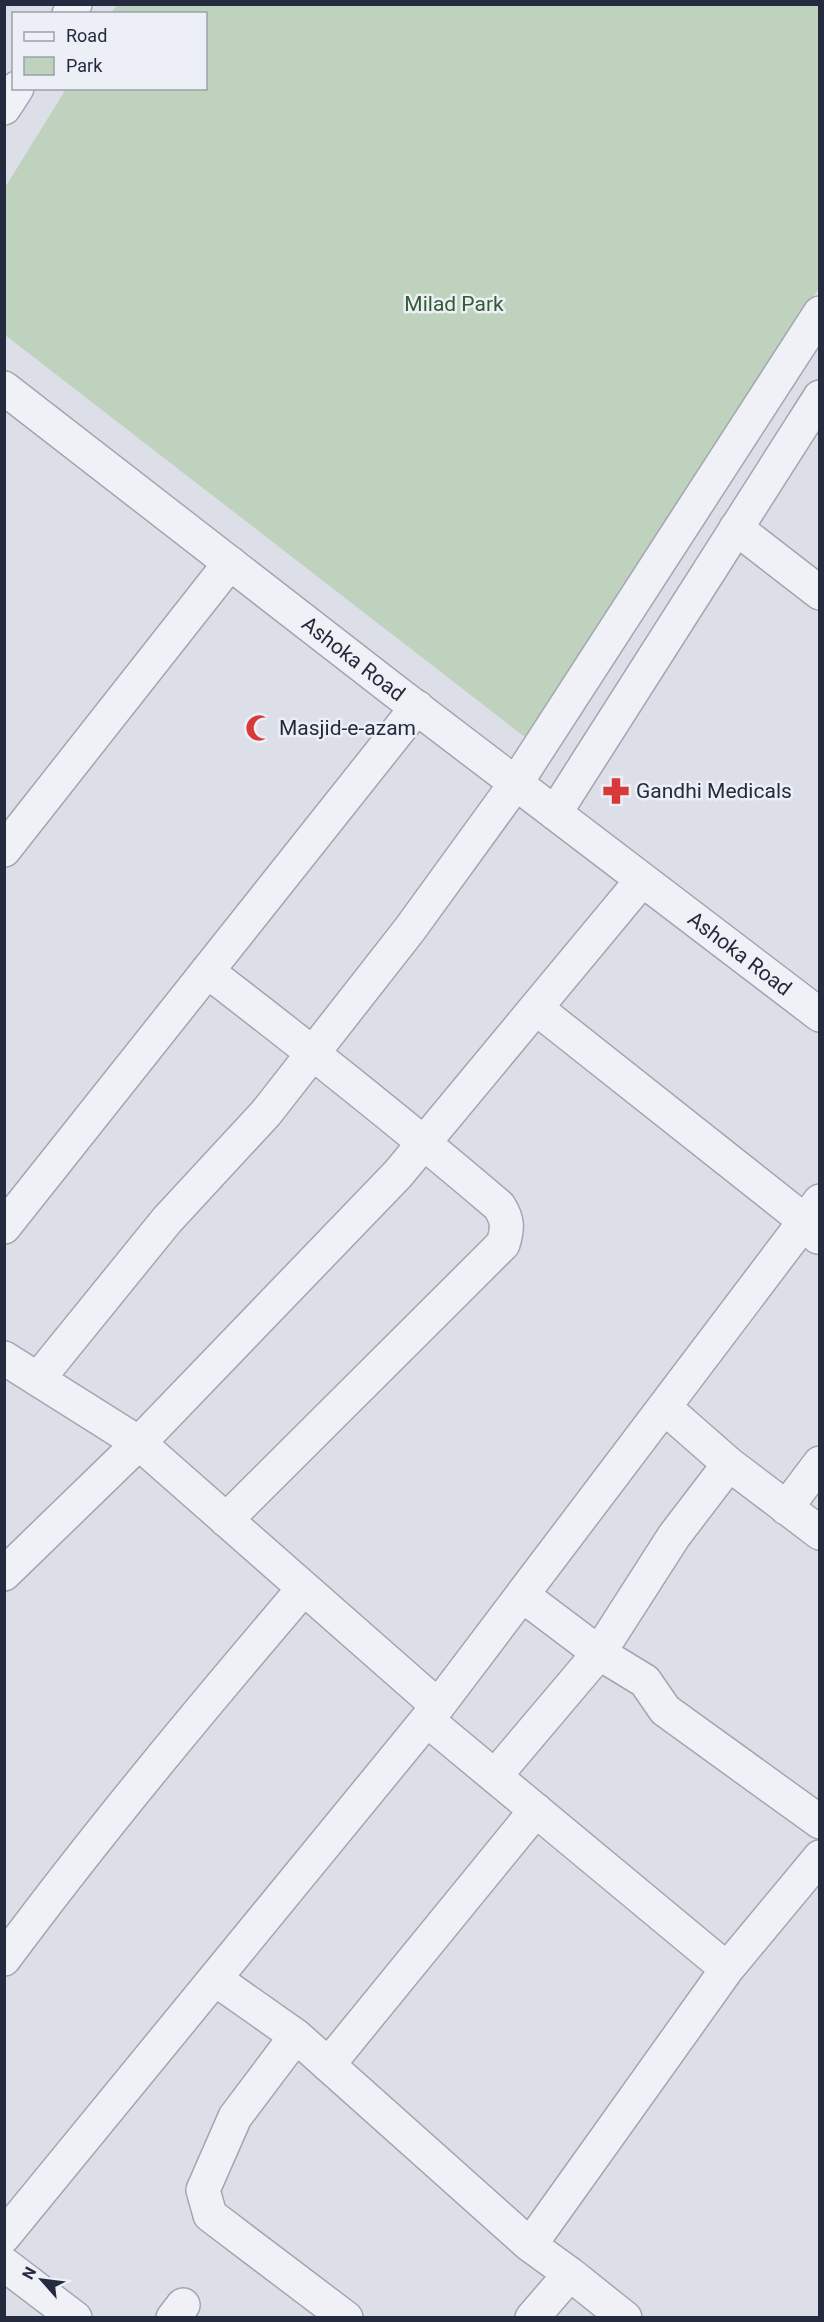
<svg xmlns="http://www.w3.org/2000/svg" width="824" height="2322" viewBox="0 0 824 2322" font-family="Roboto,sans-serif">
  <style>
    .green { fill: #bfd2bd }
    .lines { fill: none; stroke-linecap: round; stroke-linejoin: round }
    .minor-casing { stroke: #a2a5b2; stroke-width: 36 }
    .tertiary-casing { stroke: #a2a5b2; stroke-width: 36 }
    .minor { stroke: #f0f1f6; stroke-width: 33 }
    .tertiary { stroke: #f0f1f6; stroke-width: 33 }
    .labels { text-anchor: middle; stroke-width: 5; stroke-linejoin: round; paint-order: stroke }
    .park-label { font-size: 21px; fill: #335c32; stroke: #eceff6 }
    .street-label { font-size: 21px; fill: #252b3f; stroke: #eceff6 }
    .poi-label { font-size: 21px; fill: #252b3f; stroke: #eceff6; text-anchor: start }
  </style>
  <rect width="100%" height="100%" fill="#dddfe8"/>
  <!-- green -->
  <path class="green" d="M117,5H819V288L530,741L5,335L4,189L66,89L206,88V14L111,13Z"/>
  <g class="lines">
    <defs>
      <path id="minor" d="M736,528L820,593
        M4,850L230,563
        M207,971C306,1047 404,1125 499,1206C508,1220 508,1228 503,1244L226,1520
        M536,1008L805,1221L818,1237
        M4,1227L417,707
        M4,1358L139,1443L438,1706
        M38,1379L167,1220L266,1113L410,929L516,783
        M664,1407L729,1464L820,1533
        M786,1508L820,1463
        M4,1574L139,1443L398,1174L642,880
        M522,1595L599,1653L645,1681L665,1710L820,1822
        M427,1720L727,1969L530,2245L570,2274
        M495,1776L599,1653L674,1536L729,1464
        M4,1959C99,1831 201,1709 304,1588
        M727,1969L820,1857
        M215,1979L296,2036L530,2245
        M296,2036L235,2117L203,2190L210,2215L346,2318
        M328,2065L536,1810
        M4,2236L438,1706L820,1201
        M173,2318L183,2305
        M532,2318L570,2274L625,2318"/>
      <g id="tertiary">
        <path d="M69,14L75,4"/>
        <path d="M4,108L17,88"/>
        <path id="s1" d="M4,388L396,692L820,1015"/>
        <path d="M516,783L820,313"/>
        <path d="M555,813L820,397"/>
        <path d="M4,2264L75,2318"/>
      </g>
    </defs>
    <!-- minor casing -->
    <use href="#minor" class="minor-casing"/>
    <!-- tertiary casing -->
    <use href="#tertiary" class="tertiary-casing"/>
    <!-- minor -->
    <use href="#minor" class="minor"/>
    <!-- tertiary -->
    <use href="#tertiary" class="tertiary"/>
  </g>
  <!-- icons -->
  <defs>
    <symbol id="mosque-bare" viewBox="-9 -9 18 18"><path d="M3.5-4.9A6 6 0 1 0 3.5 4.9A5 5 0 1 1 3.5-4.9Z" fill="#d73a38" stroke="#eceff6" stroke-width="2.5" paint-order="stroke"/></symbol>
    <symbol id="pharmacy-bare" viewBox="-9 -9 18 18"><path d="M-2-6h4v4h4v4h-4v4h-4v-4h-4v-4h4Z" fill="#d73a38" stroke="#eceff6" stroke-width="2.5" paint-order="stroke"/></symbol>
  </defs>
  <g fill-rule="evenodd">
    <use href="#mosque-bare" x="240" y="709" width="38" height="38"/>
    <use href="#pharmacy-bare" x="597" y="772" width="38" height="38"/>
  </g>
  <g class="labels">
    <!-- park labels -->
    <g class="park-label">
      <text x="454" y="311">Milad Park</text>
    </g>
    <!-- street labels -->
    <g class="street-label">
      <text dy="7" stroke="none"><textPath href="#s1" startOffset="442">Ashoka Road</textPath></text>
      <text dy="7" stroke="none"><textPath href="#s1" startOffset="928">Ashoka Road</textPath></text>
    </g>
    <!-- poi labels -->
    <g class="poi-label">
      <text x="279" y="735">Masjid-e-azam</text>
      <text x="636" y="798">Gandhi Medicals</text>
    </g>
  </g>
  <!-- border -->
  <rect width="824" height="2322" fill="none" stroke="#252b3f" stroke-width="12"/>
  <!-- legend -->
  <rect x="12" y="12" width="195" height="78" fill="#eceff6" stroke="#9ca1ad" stroke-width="1.5"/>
  <rect x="24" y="32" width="30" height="9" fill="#f0f1f6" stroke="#9ca1ad" stroke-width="1.5"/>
  <text x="66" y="42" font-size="18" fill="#252b3f">Road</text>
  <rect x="24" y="57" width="30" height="18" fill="#bfd2bd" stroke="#9ca1ad" stroke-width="1.5"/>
  <text x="66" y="72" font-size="18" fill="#252b3f">Park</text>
  <!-- north arrow -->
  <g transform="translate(42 2280) rotate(298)" stroke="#eceff6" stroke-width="4.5" paint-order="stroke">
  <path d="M0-4.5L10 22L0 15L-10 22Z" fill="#252b3f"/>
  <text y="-9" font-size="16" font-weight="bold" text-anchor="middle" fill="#252b3f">N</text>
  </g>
</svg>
